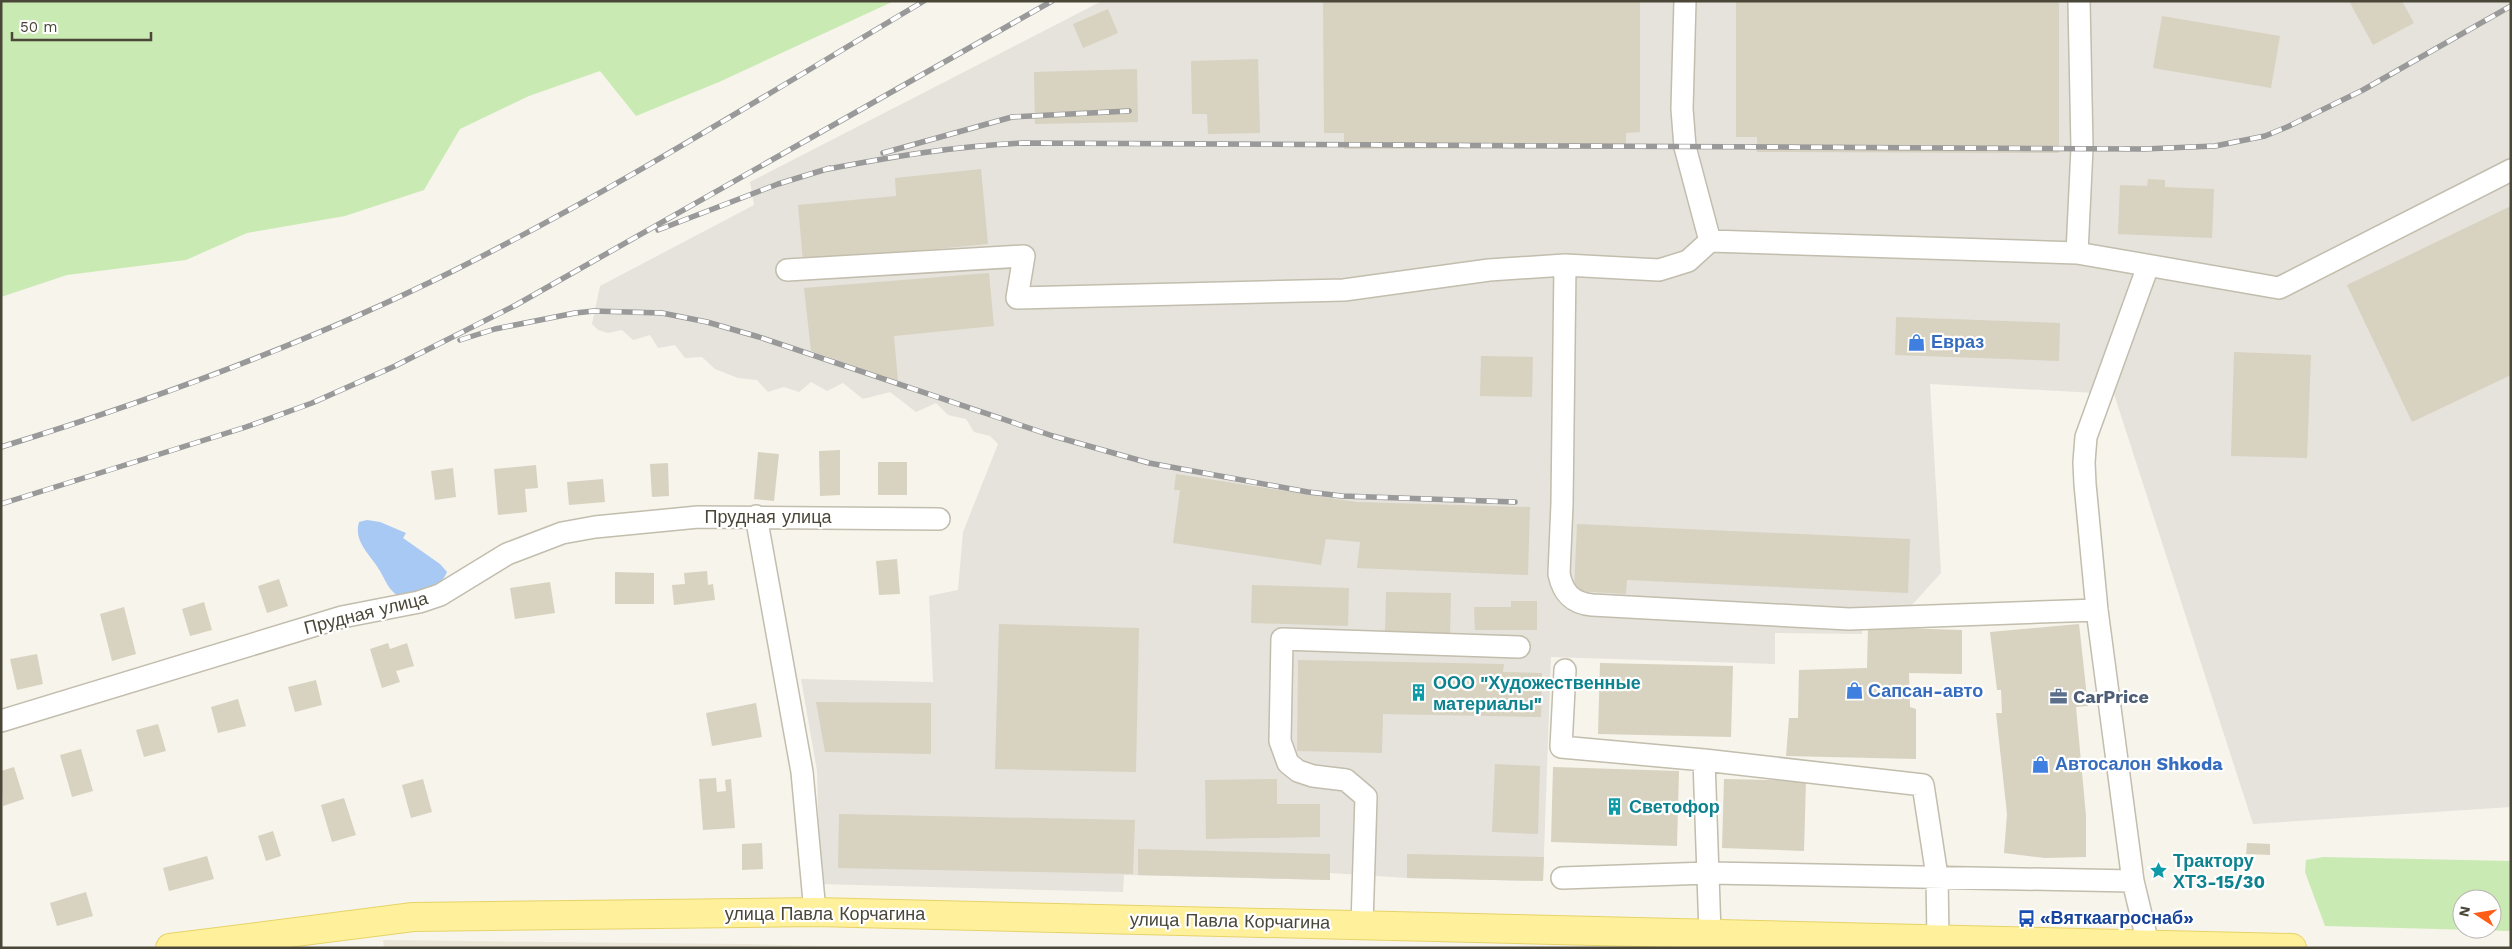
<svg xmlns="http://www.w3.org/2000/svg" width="2512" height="949" viewBox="0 0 2512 949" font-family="'Work Sans',sans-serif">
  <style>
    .residential { fill: #eae7d9 }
    .industrial { fill: #e5e3dc }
    .green { fill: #caeab3; fill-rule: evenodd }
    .water { fill: #a7c9f3 }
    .building { fill: #d8d2c0 }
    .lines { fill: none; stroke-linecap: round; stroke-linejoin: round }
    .minor-casing { stroke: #c2bdad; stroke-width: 24 }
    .major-casing { stroke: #e7d368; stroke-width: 30 }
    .minor { stroke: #fff; stroke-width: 21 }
    .major { stroke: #fff19b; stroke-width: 28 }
    .rail-casing { stroke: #999; stroke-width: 5.5 }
    .rail { stroke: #fff; stroke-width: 4; stroke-dasharray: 11; stroke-linecap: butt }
    .labels { text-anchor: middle; stroke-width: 4.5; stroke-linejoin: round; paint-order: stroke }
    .shop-label { font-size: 18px; font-weight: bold; fill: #366cbe; stroke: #fff; text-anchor: start }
    .street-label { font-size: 18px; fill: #4a4638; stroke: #fff }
    .culture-label { font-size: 18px; font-weight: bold; fill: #0d838f; stroke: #fff; text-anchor: start }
    .service-label { font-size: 18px; font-weight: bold; fill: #4e5e75; stroke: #fff; text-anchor: start }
    .transit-label { font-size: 18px; font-weight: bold; fill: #164399; stroke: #fff; text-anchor: start }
  </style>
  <rect width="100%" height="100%" fill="#f6f4eb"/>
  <!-- residential -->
  <path class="residential" d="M383,940L745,944L899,948H384Z"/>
  <!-- industrial -->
  <path class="industrial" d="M1102,1H2511V807L2253,824L2114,394L1930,384L1941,573L1911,606L1862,609V634L1775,633V664L1551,657L1543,881L1407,878L1330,873V880L1124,875L1123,892L820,884L817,771L801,679L933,682L929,596L958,590L963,532L998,444L990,436L974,432L966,419L948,415L936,403L916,412L890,392L863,399L843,383L827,391L811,382L799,392L784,387L768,392L757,380L738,378L715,369L702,357L685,358L675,345L658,348L650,335L633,340L622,330L608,333L598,330L592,324L600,286L754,205L750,182Z"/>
  <!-- green -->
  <path class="green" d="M1,1H894L719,82L636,116L600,71L529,96L460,129L424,190L345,216L247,233L186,260L67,275L1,297Z
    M2323,857L2511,861V931L2325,926L2305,872L2306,860ZM2462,899H2492V929H2462Z"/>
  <!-- water -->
  <path class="water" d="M367,520L380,522L406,533L403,538L440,564L447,572C439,592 417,592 398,596C388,589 386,581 380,571C371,555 353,542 359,522Z"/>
  <!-- building -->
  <path class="building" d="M1323,1H1640V132L1626,133V148L1344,149V133H1324Z
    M1736,1H2059V153L1757,152V137H1736Z
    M2349,1H2402L2414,23L2373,45Z
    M1108,9L1118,33L1083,48L1073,24Z
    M2162,16L2280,36L2271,88L2153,68Z
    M1258,59L1260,133L1208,134L1207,114H1192L1191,61Z
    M1137,69L1138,122L1035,124L1034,72Z
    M981,169L988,244L803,262L798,205L896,196L895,178Z
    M2148,179L2165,180V187L2214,189L2212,238L2118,234L2120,185L2147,186Z
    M2511,206V375L2412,422L2347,285Z
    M989,273L994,326L894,336L898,381L811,351L804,288Z
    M1896,317L2060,323L2059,361L1895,355Z
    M2234,352L2311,355L2307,458L2231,456Z
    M1481,356L1533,357L1532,397L1480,396Z
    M840,450V495L820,496L819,451Z
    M758,452L779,454L774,501L754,499Z
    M878,462H907V495H878Z
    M668,463L669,496L652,497L650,464Z
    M536,465L538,488L525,489L527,512L498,515L494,469Z
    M453,468L456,497L435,500L431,471Z
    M1176,474L1356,502L1530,507L1528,575L1357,568L1360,542L1326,539L1321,565L1173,543L1180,490H1174Z
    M603,479L605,502L569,505L567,482Z
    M1577,524L1910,539L1908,593L1627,580L1626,594L1574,591Z
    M897,559L900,594L879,595L876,561Z
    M707,571L708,585L713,584L715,600L674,605L672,585L685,584L684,573Z
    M615,572L654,573V604H615Z
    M279,579L288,606L267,613L258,586Z
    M550,582L555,613L515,619L510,588Z
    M1252,585L1349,588L1348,626L1251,623Z
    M1386,592L1451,593L1450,636L1385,634Z
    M1511,601H1537V630H1475L1474,607H1511Z
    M204,602L212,630L190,636L182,609Z
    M124,607L136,654L112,661L100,614Z
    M999,624L1139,628L1136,772L995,769Z
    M2079,624L2088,706L2076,707L2086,816V857L2045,858L2004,853L2007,814L1996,713H2002L2001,690H1997L1990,632Z
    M1868,627L1962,630V674L1909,673L1910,707L1916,709V759L1786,756L1789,718H1798L1799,670L1867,668Z
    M388,643L390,649L407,643L414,666L396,671L400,682L382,688L370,649Z
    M37,654L43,684L17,690L10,659Z
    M1298,660L1504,664L1503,672L1542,673L1541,717L1383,714L1382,753L1297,751Z
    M1600,663L1733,666L1731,737L1598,734Z
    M316,680L322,705L295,712L288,687Z
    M238,699L246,726L218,733L211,707Z
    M816,702L931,703V754L825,752Z
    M756,703L762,737L712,746L706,713Z
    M158,724L166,751L144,757L136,730Z
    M81,749L93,791L72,797L60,755Z
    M1495,764L1540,766L1538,834L1492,832Z
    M14,767L24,799L3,806L1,771Z
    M1553,767L1679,771L1677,846L1551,842Z
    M716,778L717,792L726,791L725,780L731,779L735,828L703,830L699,779Z
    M423,779L432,812L411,818L402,785Z
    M1277,779V804H1320V837L1206,839L1205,780Z
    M1724,779L1806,781L1804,851L1722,848Z
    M344,798L356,835L332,842L321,805Z
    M839,814L1135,820L1133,874L838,868Z
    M273,831L281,856L266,861L258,836Z
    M762,843L763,869L742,870V844Z
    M2247,843L2270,844V855L2246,854Z
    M1138,849L1330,854V880L1138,875Z
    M1407,854L1544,857L1543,881L1407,878Z
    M207,856L214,879L169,891L163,868Z
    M86,892L93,916L57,926L50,903Z"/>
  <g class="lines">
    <defs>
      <path id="minor" d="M1685,1L1682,109L1685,147L1710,241
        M2079,1L2082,148L2077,253L2279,288L2511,170
        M1565,265L1562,504L1559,574C1563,593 1572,603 1592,605L1849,619L2097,610
        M2148,266L2086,437L2084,462L2085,484L2097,610L2133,881L2149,948
        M787,270L1024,256L1017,298L1344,290L1489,270L1565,265L1659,270L1688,261L1710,241L2077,253
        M756,516L802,772L815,912
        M1565,670L1561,747L1704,760L1710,933
        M1,721L342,617L419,602L440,595L507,554L562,533L595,527L698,517L939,519
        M1704,760L1923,785L1937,876L1938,939
        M1562,878L1708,873L2133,881
        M1362,925L1366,797L1346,780L1313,776L1298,771L1288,763L1280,741L1282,639L1519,647"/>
      <path id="major" d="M170,948L413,917L815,912L2292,948"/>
    </defs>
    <!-- minor casing -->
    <use href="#minor" class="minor-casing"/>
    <!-- major casing -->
    <use href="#major" class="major-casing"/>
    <!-- minor -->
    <use href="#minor" class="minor"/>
    <!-- major -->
    <use href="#major" class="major"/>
    <defs>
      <path id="rail" d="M883,153L1012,117L1129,111
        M823,170C890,157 955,146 1023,143L2144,149L2215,146L2265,136L2287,127L2363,90L2511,6
        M658,230L778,184L830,168
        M460,340L495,329L575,313L594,311L662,313L707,322L759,337L1053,436L1149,463L1308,492L1342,496L1515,502
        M1,447C156,399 308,343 453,271C615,190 769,93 924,1
        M1,504L246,427L312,403L395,366L516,305L1052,1"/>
    </defs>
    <!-- rail casing -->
    <use href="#rail" class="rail-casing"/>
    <!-- rail -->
    <use href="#rail" class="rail"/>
  </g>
  <!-- icons -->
  <defs>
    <symbol id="shop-bare" viewBox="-9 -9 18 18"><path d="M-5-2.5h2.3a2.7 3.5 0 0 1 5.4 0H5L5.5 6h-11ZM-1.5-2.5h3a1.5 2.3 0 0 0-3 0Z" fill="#3f7fe0" stroke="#fff" stroke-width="2.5" paint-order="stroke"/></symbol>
    <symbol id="building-bare" viewBox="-9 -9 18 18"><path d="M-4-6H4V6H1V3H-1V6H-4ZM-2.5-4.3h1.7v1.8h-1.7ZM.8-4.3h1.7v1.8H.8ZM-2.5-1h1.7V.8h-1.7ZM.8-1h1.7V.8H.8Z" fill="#0f9aa8" stroke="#fff" stroke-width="2.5" paint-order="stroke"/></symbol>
    <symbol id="office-bare" viewBox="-9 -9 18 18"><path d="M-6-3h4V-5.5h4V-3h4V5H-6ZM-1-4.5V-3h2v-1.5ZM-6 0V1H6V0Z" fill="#5c6f8a" stroke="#fff" stroke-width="2.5" paint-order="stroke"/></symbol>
    <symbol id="sight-bare" viewBox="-9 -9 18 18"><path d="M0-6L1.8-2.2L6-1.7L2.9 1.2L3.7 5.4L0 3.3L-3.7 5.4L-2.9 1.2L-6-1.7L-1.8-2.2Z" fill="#0f9aa8" stroke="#fff" stroke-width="2.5" paint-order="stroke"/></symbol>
    <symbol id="bus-bare" viewBox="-9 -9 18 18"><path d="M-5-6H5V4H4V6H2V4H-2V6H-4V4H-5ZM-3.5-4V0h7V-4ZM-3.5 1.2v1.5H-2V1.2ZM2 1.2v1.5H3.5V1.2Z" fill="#1a4fb4" stroke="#fff" stroke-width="2.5" paint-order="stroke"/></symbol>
  </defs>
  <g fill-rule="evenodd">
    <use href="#shop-bare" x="1904" y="330" width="25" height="25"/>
    <use href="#shop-bare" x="1842" y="678" width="25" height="25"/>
    <use href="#building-bare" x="1406" y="680" width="25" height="25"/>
    <use href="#office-bare" x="2046" y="684" width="25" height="25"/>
    <use href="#shop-bare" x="2028" y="752" width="25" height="25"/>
    <use href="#building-bare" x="1602" y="794" width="25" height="25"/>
    <use href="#sight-bare" x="2146" y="858" width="25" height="25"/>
    <use href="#bus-bare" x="2014" y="906" width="25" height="25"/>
  </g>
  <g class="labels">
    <!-- shop labels -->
    <g class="shop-label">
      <text x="1931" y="348">Евраз</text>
      <text x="1868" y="697">Сапсан-авто</text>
      <text x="2055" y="770">Автосалон Shkoda</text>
    </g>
    <!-- street labels -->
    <g class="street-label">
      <text x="768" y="523">Прудная улица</text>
      <text transform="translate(366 613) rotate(-14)" y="6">Прудная улица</text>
      <text x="825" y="920">улица Павла Корчагина</text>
      <text transform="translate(1230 921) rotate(1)" y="6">улица Павла Корчагина</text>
    </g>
    <!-- culture labels -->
    <g class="culture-label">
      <text x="1433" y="689">ООО "Художественные<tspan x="1433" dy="21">материалы"</tspan></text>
      <text x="1629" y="813">Светофор</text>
      <text x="2173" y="867">Трактору<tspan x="2173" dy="21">ХТЗ-15/30</tspan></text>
    </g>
    <!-- service labels -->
    <g class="service-label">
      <text x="2073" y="703">CarPrice</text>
    </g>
    <!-- transit labels -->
    <g class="transit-label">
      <text x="2040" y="924">«Вяткаагроснаб»</text>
    </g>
  </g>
  <!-- border -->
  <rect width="2512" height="949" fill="none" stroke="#4a4638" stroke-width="5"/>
  <!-- north arrow -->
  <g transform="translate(2477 914) rotate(282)"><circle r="24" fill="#ffffff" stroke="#b7b5af"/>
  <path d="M0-4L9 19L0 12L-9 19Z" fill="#fe5d19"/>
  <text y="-8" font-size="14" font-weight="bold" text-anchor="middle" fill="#4a4638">N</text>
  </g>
  <!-- scale -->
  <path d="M12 32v8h139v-8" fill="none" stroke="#4a4638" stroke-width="2.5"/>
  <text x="20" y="32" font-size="15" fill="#4a4638" stroke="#ffffff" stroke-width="4" paint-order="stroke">50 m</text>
</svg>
